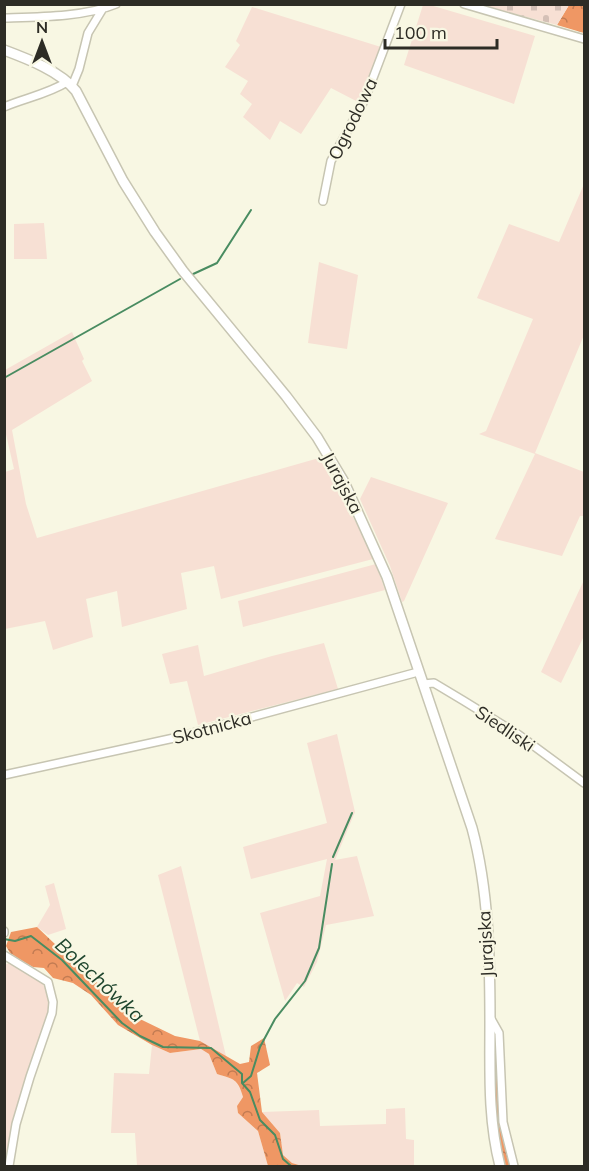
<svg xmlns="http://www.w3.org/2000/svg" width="589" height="1171" viewBox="0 0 589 1171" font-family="Mulish,sans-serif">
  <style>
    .green { fill: #f7e0d4 }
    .forest { fill: url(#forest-crowns) }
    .cemetery { fill: url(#cemetery-stones) }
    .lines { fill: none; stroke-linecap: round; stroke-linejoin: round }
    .stream { stroke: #498c61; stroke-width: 2 }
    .street-casing { stroke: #c7c5b2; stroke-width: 10 }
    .secondary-casing { stroke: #c7c5b2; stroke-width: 12 }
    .street { stroke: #fff; stroke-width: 7 }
    .secondary { stroke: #fff; stroke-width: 9 }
    .labels { text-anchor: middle; stroke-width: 4.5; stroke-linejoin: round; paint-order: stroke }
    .street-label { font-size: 18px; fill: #2d2c25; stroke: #f8f7e3 }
    .water-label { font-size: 20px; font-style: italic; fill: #1f462e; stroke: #f8f7e3 }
  </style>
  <defs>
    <pattern id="forest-crowns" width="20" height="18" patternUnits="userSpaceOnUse" patternTransform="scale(1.5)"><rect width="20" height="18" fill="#ef9764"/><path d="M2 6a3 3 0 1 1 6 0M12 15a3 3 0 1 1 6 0" fill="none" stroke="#c27b52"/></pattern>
    <pattern id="cemetery-stones" width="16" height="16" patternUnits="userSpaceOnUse" patternTransform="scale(1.5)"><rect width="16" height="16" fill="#f7e0d4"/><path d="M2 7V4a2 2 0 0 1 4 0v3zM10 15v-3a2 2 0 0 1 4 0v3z" fill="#d4c0b6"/></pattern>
  </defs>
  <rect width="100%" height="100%" fill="#f8f7e3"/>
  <!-- green -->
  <path class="green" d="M423,5H430L535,36L514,104L404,65Z
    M252,7L381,47L360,103L331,88L301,134L280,121L270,140L243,117L252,104L240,94L248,81L225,67L240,45L236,41Z
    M584,184V335L535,453L584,472V516H580L562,556L495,539L535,454L479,434L486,431L533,319L477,298L509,224L559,242Z
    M44,223L47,259H14V224Z
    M319,262L358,275L347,349L308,343Z
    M72,332L84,359L82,361L92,381L12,430L26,504L37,538L319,458L358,526L373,559L221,599L214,566L181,573L187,609L122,627L117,591L86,599L93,637L53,650L45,621L5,629V472L14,469L5,430V370Z
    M371,477L448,503L404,601L402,602L390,566L360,499Z
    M376,564L385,590L243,627L238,601Z
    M584,580V636L561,683L541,672Z
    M324,643L338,689L198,725L187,681L170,684L162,654L198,645L204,676L272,656Z
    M337,734L355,812L335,860L357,856L374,916L326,925L317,962L304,987L297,983L285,1001L260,913L320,896L327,859L251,879L243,847L327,823L307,743Z
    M181,866L226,1056L200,1041L158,875Z
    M54,883L66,929L48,935L37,927L50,905L45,886Z
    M12,962L42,983L49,994L50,1009L23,1089L4,1166V965Z
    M152,1045L170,1053L201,1049L209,1054L217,1074C234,1079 238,1079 243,1097L237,1106L238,1113L258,1131L268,1166H137L135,1133H111L114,1073L149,1074Z
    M405,1108L406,1139L414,1140V1166H302L292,1163L283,1155L280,1133L262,1112L319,1110L320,1126L386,1124V1109Z"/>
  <!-- forest -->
  <path class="forest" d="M569,5H584V33L557,25Z
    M37,927L56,945L74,958L108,994L140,1019L175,1036L200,1041L240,1064L249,1062L251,1046L264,1038L270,1065L257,1073L262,1112L280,1133L283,1155L292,1163L302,1166H268L258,1131L238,1113L237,1106L243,1097C238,1079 234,1079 217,1074L209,1054L201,1049L170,1053L152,1045L118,1025L91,995L73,983L53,978L44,968L33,967L24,962L10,953L6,946L11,932Z
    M494,1036L496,1042L501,1127L510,1166H505C489,1126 494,1079 494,1036Z"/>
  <!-- cemetery -->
  <path class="cemetery" d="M481,5H569L557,25Z"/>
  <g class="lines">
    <!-- stream -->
    <path class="stream" d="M191,275L217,263L251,210
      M4,378L180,279
      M333,857L352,813
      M4,939L15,941L31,936L62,960L122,1023L140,1036L163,1047L211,1048L242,1074V1083L250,1092L260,1120L275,1135L283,1159L291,1166
      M243,1083L251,1076L260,1047L275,1019L305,981L319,948L332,864"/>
    <defs>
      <path id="street" d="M464,4L584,39
        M4,18C38,17 85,17 116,4
        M72,86L79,69L88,33L102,10
        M4,107C25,98 48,94 67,82
        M323,201L331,161L365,99L401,4
        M423,684L434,683L464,701L519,735L584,783
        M4,775L174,738L418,672
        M4,931V933
        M4,955L48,982L53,1002L52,1013L30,1077L16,1124L9,1166
        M490,1017L499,1033L503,1122L514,1166"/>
      <path id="secondary" d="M4,50C28,59 60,71 76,91L123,181L155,232L183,271L286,396L317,437L344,482L387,577L472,828C489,891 490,960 490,1025C490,1073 488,1119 500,1166"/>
    </defs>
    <!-- street casing -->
    <use href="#street" class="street-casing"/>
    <!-- secondary casing -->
    <use href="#secondary" class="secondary-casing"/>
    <!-- street -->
    <use href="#street" class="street"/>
    <!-- secondary -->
    <use href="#secondary" class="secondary"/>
  </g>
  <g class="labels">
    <!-- street labels -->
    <g class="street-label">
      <text transform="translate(353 119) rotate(-64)" y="6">Ogrodowa</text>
      <text transform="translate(342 483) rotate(62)" y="6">Jurajska</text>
      <text transform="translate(212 728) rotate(-15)" y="6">Skotnicka</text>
      <text transform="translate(505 729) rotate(34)" y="6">Siedliski</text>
      <text transform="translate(486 944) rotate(-93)" y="6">Jurajska</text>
    </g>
    <!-- water labels -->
    <g class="water-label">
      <text transform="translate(100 980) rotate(43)" y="7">Bolechówka</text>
    </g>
  </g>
  <!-- border -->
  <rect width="589" height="1171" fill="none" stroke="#2d2c25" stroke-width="12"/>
  <!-- north arrow -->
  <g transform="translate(42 42)" stroke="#f8f7e3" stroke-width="4.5" paint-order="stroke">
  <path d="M0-4.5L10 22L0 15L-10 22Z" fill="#2d2c25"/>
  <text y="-9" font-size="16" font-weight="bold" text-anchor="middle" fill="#2d2c25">N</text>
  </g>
  <!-- scale -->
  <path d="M385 39v9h112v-9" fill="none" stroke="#2d2c25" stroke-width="3"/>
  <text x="394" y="39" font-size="18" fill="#2d2c25" stroke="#f8f7e3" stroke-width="4.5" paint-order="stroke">100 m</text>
</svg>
